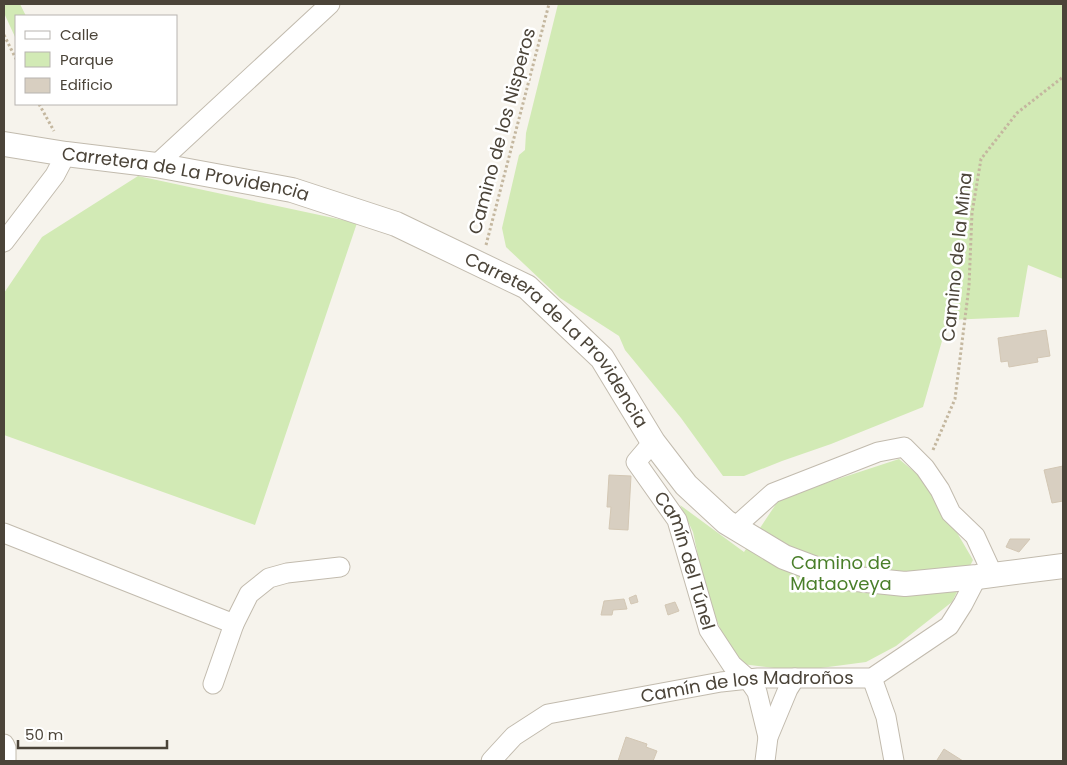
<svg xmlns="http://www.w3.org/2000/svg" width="1067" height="765" viewBox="0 0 1067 765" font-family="Poppins,sans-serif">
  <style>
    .green { fill: #d2eab5 }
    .building { fill: #d8cfc1; stroke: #d3c7b4 }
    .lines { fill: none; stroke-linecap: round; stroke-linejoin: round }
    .minor-casing { stroke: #c2bbae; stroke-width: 21 }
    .tertiary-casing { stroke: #c2bbae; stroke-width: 26 }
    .path { stroke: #c4b79f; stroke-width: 3; stroke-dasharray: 2.5 2.5; stroke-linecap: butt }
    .minor { stroke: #fff; stroke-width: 19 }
    .tertiary { stroke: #fff; stroke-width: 24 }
    .labels { text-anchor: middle; stroke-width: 5; stroke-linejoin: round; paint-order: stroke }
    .street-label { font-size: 18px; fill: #4b4439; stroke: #fff }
    .park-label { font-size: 18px; fill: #4a7f2a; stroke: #fff }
  </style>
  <rect width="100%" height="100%" fill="#f6f3ec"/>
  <!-- green -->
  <path class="green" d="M4,4H20L26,16H16V39L4,13Z
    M558,4H1063V279L1028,265L1019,317L948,320L923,407L831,444L782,461L744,476H723L681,418L625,350L619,336L560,298L506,247L502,228L519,155L525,150L526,133Z
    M138,176L357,223L255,525L4,435V293L42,237Z
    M899,459L928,483L973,560L952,602L896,646L866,662L798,671L742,664L727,645L706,594L693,532L680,505L744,552L780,498Z"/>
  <!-- building -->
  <path class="building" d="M1046,330L1050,356L1037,358L1038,362L1009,367L1008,361L1001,362L998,338Z
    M1063,466V501L1052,503L1044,470Z
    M609,475L631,476L628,530L609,529L611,507H607Z
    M1010,539H1030L1019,552L1006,547Z
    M636,595L638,602L631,604L629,598Z
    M624,599L627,609L613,610L612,615H601L604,601Z
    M675,602L679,611L668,615L665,605Z
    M626,737L647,744L646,747L657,751L653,761H618Z
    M944,749L963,761H938L937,760Z"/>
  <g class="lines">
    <defs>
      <g id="minor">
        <path d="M156,165L330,4"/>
        <path d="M4,242L55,175L66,154"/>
        <path id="s1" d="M653,442L636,462L677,520L709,630L732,665L748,679L757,692L768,737"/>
        <path d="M735,527L773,493L878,452L904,447L925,468L940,490L951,513L975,536L993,575"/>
        <path d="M4,533L234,624L213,684"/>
        <path d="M234,624L249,594L269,578L287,573L340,567"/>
        <path d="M872,678L886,717L894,761"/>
        <path d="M4,744L6,748V761"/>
        <path id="s2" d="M491,761L514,736L548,714L721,682L758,678H872L949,626L963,604L977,577"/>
        <path d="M765,761L768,737L788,689L795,678"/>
      </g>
      <g id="tertiary">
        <path id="s3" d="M4,144L66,154L156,165L292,190L396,224L527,287L602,358L653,442L686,485L726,522L784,557L837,577L905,584L977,577L1063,566"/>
      </g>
    </defs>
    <!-- minor casing -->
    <use href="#minor" class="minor-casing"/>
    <!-- tertiary casing -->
    <use href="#tertiary" class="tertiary-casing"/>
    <!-- path -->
    <path class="path" d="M4,35L16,59
      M39,104L54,131
      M486,245L549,4
      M933,450L955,399L969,286L972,213L981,159L1017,113L1063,77"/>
    <!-- minor -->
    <use href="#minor" class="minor"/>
    <!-- tertiary -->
    <use href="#tertiary" class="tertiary"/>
  </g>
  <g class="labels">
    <!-- street labels -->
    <g class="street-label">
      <text transform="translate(502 131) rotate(-75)" y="6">Camino de los Nisperos</text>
      <text dy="6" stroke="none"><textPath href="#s3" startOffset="184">Carretera de La Providencia</textPath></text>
      <text transform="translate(957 257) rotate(-84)" y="6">Camino de la Mina</text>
      <text dy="6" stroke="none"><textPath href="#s3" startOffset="604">Carretera de La Providencia</textPath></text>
      <text dy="6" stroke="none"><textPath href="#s1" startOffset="138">Camín del Túnel</textPath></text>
      <text dy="6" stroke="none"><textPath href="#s2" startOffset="276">Camín de los Madroños</textPath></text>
    </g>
    <!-- park labels -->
    <g class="park-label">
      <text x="841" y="569">Camino de<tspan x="841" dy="21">Mataoveya</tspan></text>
    </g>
  </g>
  <!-- border -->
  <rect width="1067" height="765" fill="none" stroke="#4b4439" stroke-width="10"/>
  <!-- legend -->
  <rect x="15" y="15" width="162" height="90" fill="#ffffff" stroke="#b7b4b0"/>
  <rect x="25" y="31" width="25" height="8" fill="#ffffff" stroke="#b7b4b0"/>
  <text x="60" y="40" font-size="15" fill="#4b4439">Calle</text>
  <rect x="25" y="52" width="25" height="15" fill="#d2eab5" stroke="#b7b4b0"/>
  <text x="60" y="65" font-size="15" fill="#4b4439">Parque</text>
  <rect x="25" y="78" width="25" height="15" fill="#d8cfc1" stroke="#b7b4b0"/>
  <text x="60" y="90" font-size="15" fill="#4b4439">Edificio</text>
  <!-- scale -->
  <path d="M18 740v8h149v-8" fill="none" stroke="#4b4439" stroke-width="2.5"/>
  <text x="25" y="740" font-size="15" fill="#4b4439" stroke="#ffffff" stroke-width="4" paint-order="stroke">50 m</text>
</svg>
